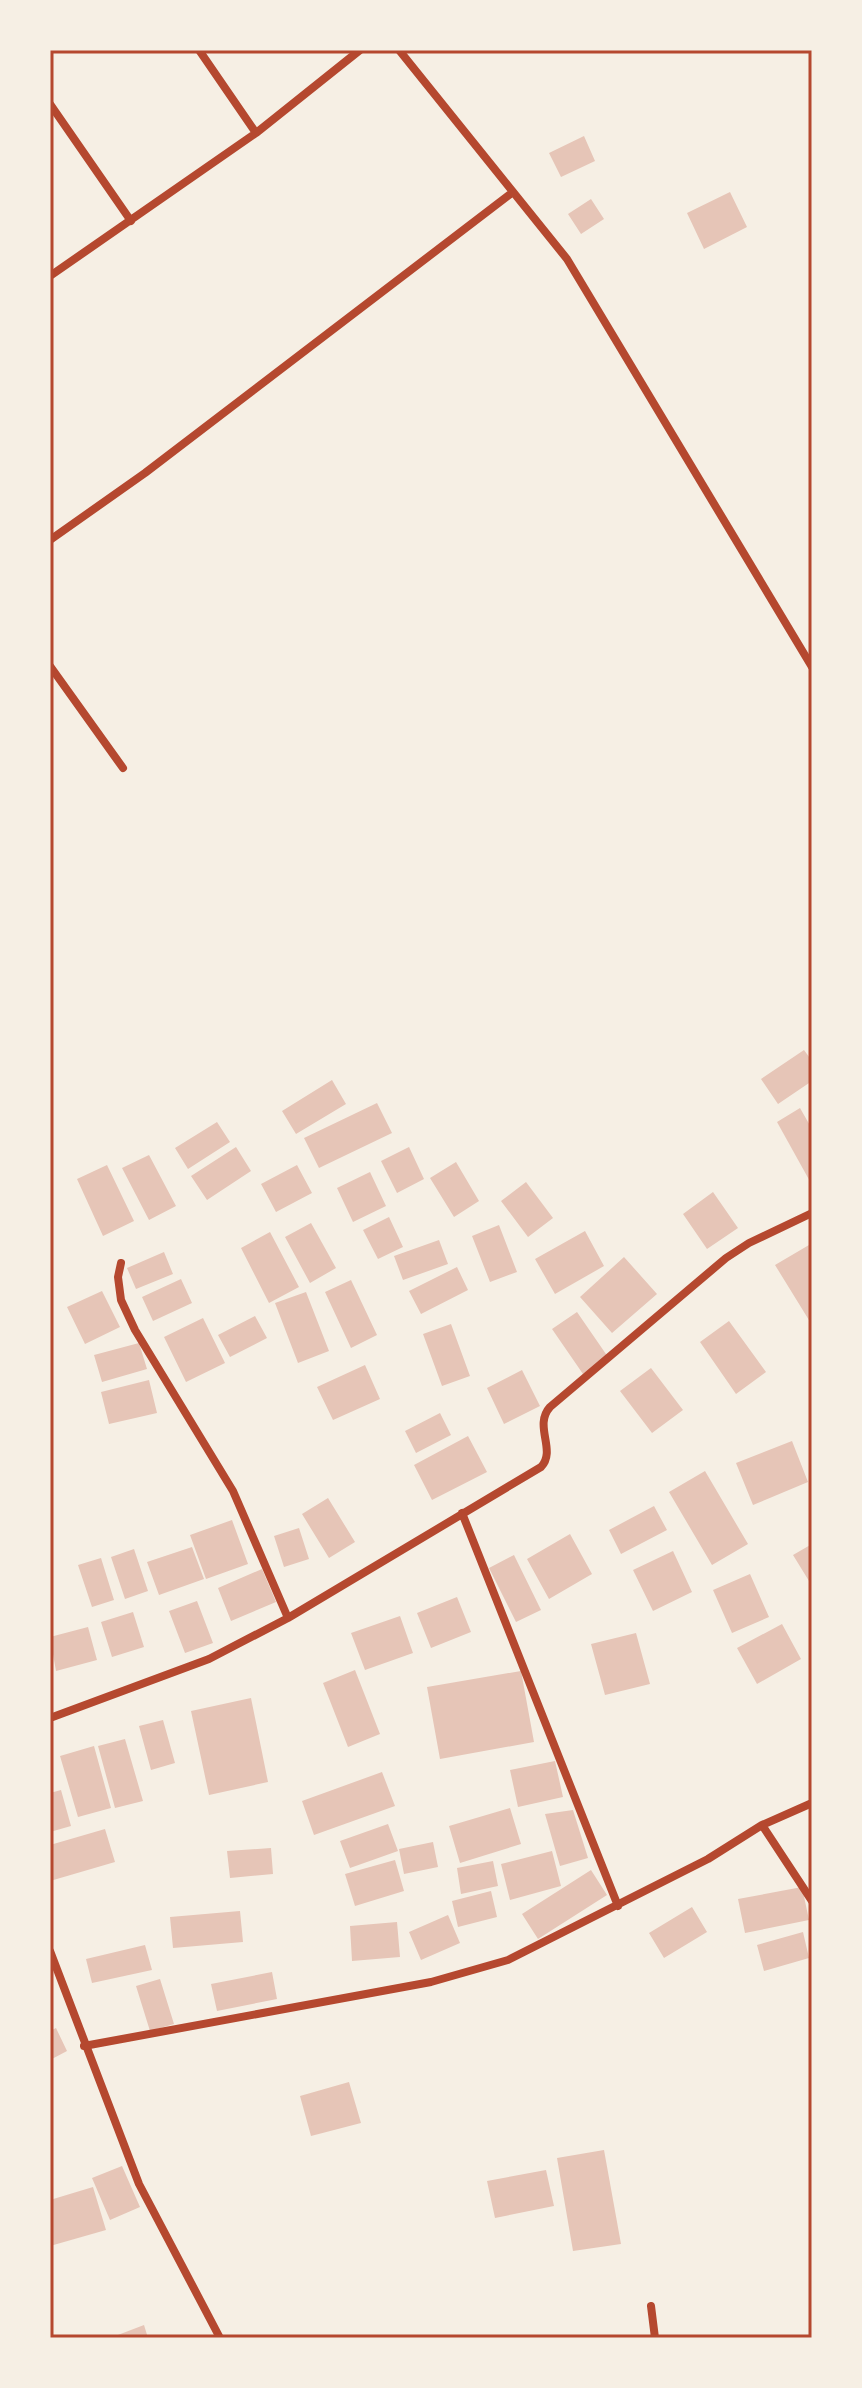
<svg xmlns="http://www.w3.org/2000/svg" width="862" height="2388" viewBox="0 0 862 2388" font-family="Helvetica,sans-serif">
  <style>
    .building { fill: #e6c5b7 }
    .lines { fill: none; stroke-linecap: round; stroke-linejoin: round }
    .minor { stroke: #b5482f; stroke-width: 8 }
    .neatline { fill: none; stroke: #b5482f; stroke-width: 3 }
  </style>
  <rect width="100%" height="100%" fill="#f6efe4"/>
  <!-- building -->
  <path class="building" d="M584,136L595,161L561,177L549,153Z
    M730,192L747,227L704,249L687,213Z
    M591,199L604,219L581,234L568,214Z
    M804,1050L812,1061V1081L778,1104L761,1079Z
    M332,1080L346,1104L296,1134L282,1111Z
    M377,1103L392,1133L319,1168L304,1138Z
    M800,1108L812,1129V1185L777,1122Z
    M217,1122L230,1142L188,1169L175,1148Z
    M236,1147L251,1171L207,1200L191,1176Z
    M409,1147L424,1179L397,1193L381,1161Z
    M149,1155L176,1206L149,1220L122,1168Z
    M456,1162L479,1201L454,1217L430,1178Z
    M107,1165L134,1221L103,1236L77,1179Z
    M297,1165L312,1193L276,1212L261,1184Z
    M370,1172L386,1206L353,1222L337,1188Z
    M526,1182L553,1218L528,1237L501,1201Z
    M713,1192L738,1228L707,1249L683,1214Z
    M389,1217L403,1247L378,1259L363,1230Z
    M311,1223L336,1268L310,1283L285,1237Z
    M499,1225L517,1272L490,1282L472,1236Z
    M585,1231L604,1266L555,1294L535,1259Z
    M270,1232L299,1287L269,1303L241,1248Z
    M439,1240L448,1264L403,1280L394,1256Z
    M809,1245L812,1251V1325L775,1265Z
    M164,1252L173,1274L136,1289L127,1268Z
    M624,1257L657,1294L612,1333L580,1297Z
    M457,1267L468,1290L421,1314L409,1291Z
    M181,1279L192,1303L153,1321L142,1297Z
    M351,1280L377,1335L351,1348L325,1292Z
    M102,1291L120,1327L85,1344L67,1307Z
    M306,1292L329,1351L298,1363L275,1303Z
    M577,1312L608,1357L583,1374L552,1329Z
    M255,1316L267,1338L230,1357L218,1335Z
    M203,1318L225,1363L186,1382L164,1337Z
    M729,1321L766,1372L736,1394L700,1342Z
    M451,1324L470,1376L442,1386L423,1334Z
    M139,1343L147,1369L102,1382L94,1355Z
    M365,1365L380,1399L333,1420L317,1387Z
    M651,1368L683,1410L652,1433L620,1391Z
    M522,1370L540,1406L504,1424L487,1388Z
    M149,1380L157,1413L109,1424L101,1392Z
    M440,1413L451,1435L416,1453L405,1431Z
    M468,1436L487,1472L432,1500L414,1465Z
    M792,1441L808,1482L753,1505L736,1463Z
    M705,1471L748,1544L712,1565L669,1492Z
    M328,1498L355,1542L329,1558L302,1514Z
    M654,1506L667,1530L621,1554L609,1530Z
    M232,1520L248,1564L206,1579L190,1535Z
    M299,1528L309,1559L284,1567L274,1536Z
    M570,1534L592,1574L549,1599L527,1559Z
    M812,1544V1580L809,1581L793,1555Z
    M192,1547L204,1579L159,1595L147,1562Z
    M134,1549L148,1591L125,1599L111,1557Z
    M673,1551L692,1592L653,1611L633,1570Z
    M514,1555L541,1610L516,1622L489,1568Z
    M101,1558L114,1600L92,1607L78,1565Z
    M262,1569L276,1602L231,1621L218,1588Z
    M750,1574L769,1617L732,1633L713,1590Z
    M457,1597L471,1632L431,1648L417,1613Z
    M197,1601L213,1643L185,1653L169,1611Z
    M133,1612L144,1647L112,1657L101,1622Z
    M400,1616L413,1653L365,1670L351,1633Z
    M782,1624L801,1659L757,1684L737,1648Z
    M88,1627L97,1660L56,1671L50,1637Z
    M636,1633L650,1684L605,1695L591,1644Z
    M355,1670L380,1734L348,1747L323,1683Z
    M521,1671L534,1742L440,1759L427,1687Z
    M251,1698L268,1782L209,1795L191,1711Z
    M163,1720L175,1763L151,1770L139,1726Z
    M125,1739L143,1801L115,1808L98,1746Z
    M94,1746L111,1808L78,1817L60,1756Z
    M555,1761L563,1797L518,1807L510,1770Z
    M382,1772L395,1806L314,1835L302,1801Z
    M61,1790L71,1826L50,1832V1793Z
    M510,1808L521,1844L460,1863L449,1826Z
    M573,1810L588,1858L560,1866L545,1814Z
    M388,1824L398,1851L350,1868L340,1841Z
    M105,1829L115,1862L50,1881V1845Z
    M433,1842L438,1867L404,1874L399,1849Z
    M271,1848L273,1874L230,1878L227,1851Z
    M552,1851L561,1886L510,1900L501,1864Z
    M395,1860L404,1891L355,1906L345,1874Z
    M493,1861L498,1886L461,1894L457,1868Z
    M591,1870L607,1895L538,1939L522,1914Z
    M802,1887L809,1920L745,1933L738,1899Z
    M491,1891L497,1917L458,1927L452,1901Z
    M692,1907L707,1932L664,1958L649,1933Z
    M240,1911L243,1942L173,1948L170,1917Z
    M448,1915L460,1943L421,1960L409,1932Z
    M397,1922L400,1957L352,1961L350,1926Z
    M803,1932L809,1958L764,1971L757,1945Z
    M145,1945L152,1970L92,1983L86,1959Z
    M272,1972L277,1999L217,2011L211,1984Z
    M160,1979L174,2024L150,2031L136,1986Z
    M56,2028L67,2051L50,2060V2031Z
    M349,2082L361,2123L311,2136L300,2096Z
    M604,2150L621,2244L573,2251L557,2158Z
    M122,2166L140,2207L110,2220L92,2178Z
    M546,2170L554,2206L495,2218L487,2181Z
    M93,2187L106,2230L50,2246V2200Z
    M144,2325L148,2338H110Z"/>
  <g class="lines">
    <!-- minor -->
    <path class="minor" d="M199,50L256,133
      M399,50L567,259L812,667
      M50,104L131,221
      M50,276L256,133L360,50
      M50,540L145,473L513,192
      M50,666L123,768
      M121,1263L118,1277L121,1300L135,1330L233,1491L288,1618
      M462,1513L618,1906
      M50,1718L209,1659L288,1618L541,1467C557,1450 533,1426 550,1407L726,1258L749,1243L812,1213
      M762,1825L812,1901
      M50,1951L139,2184L220,2338
      M84,2046L431,1982L508,1960L708,1859L762,1825L812,1803
      M651,2306L655,2338"/>
  </g>
  <!-- border -->
  <rect width="862" height="2388" fill="none" stroke="#f6efe4" stroke-width="104"/>
  <rect x="52" y="52" width="758" height="2284" class="neatline"/>
</svg>
